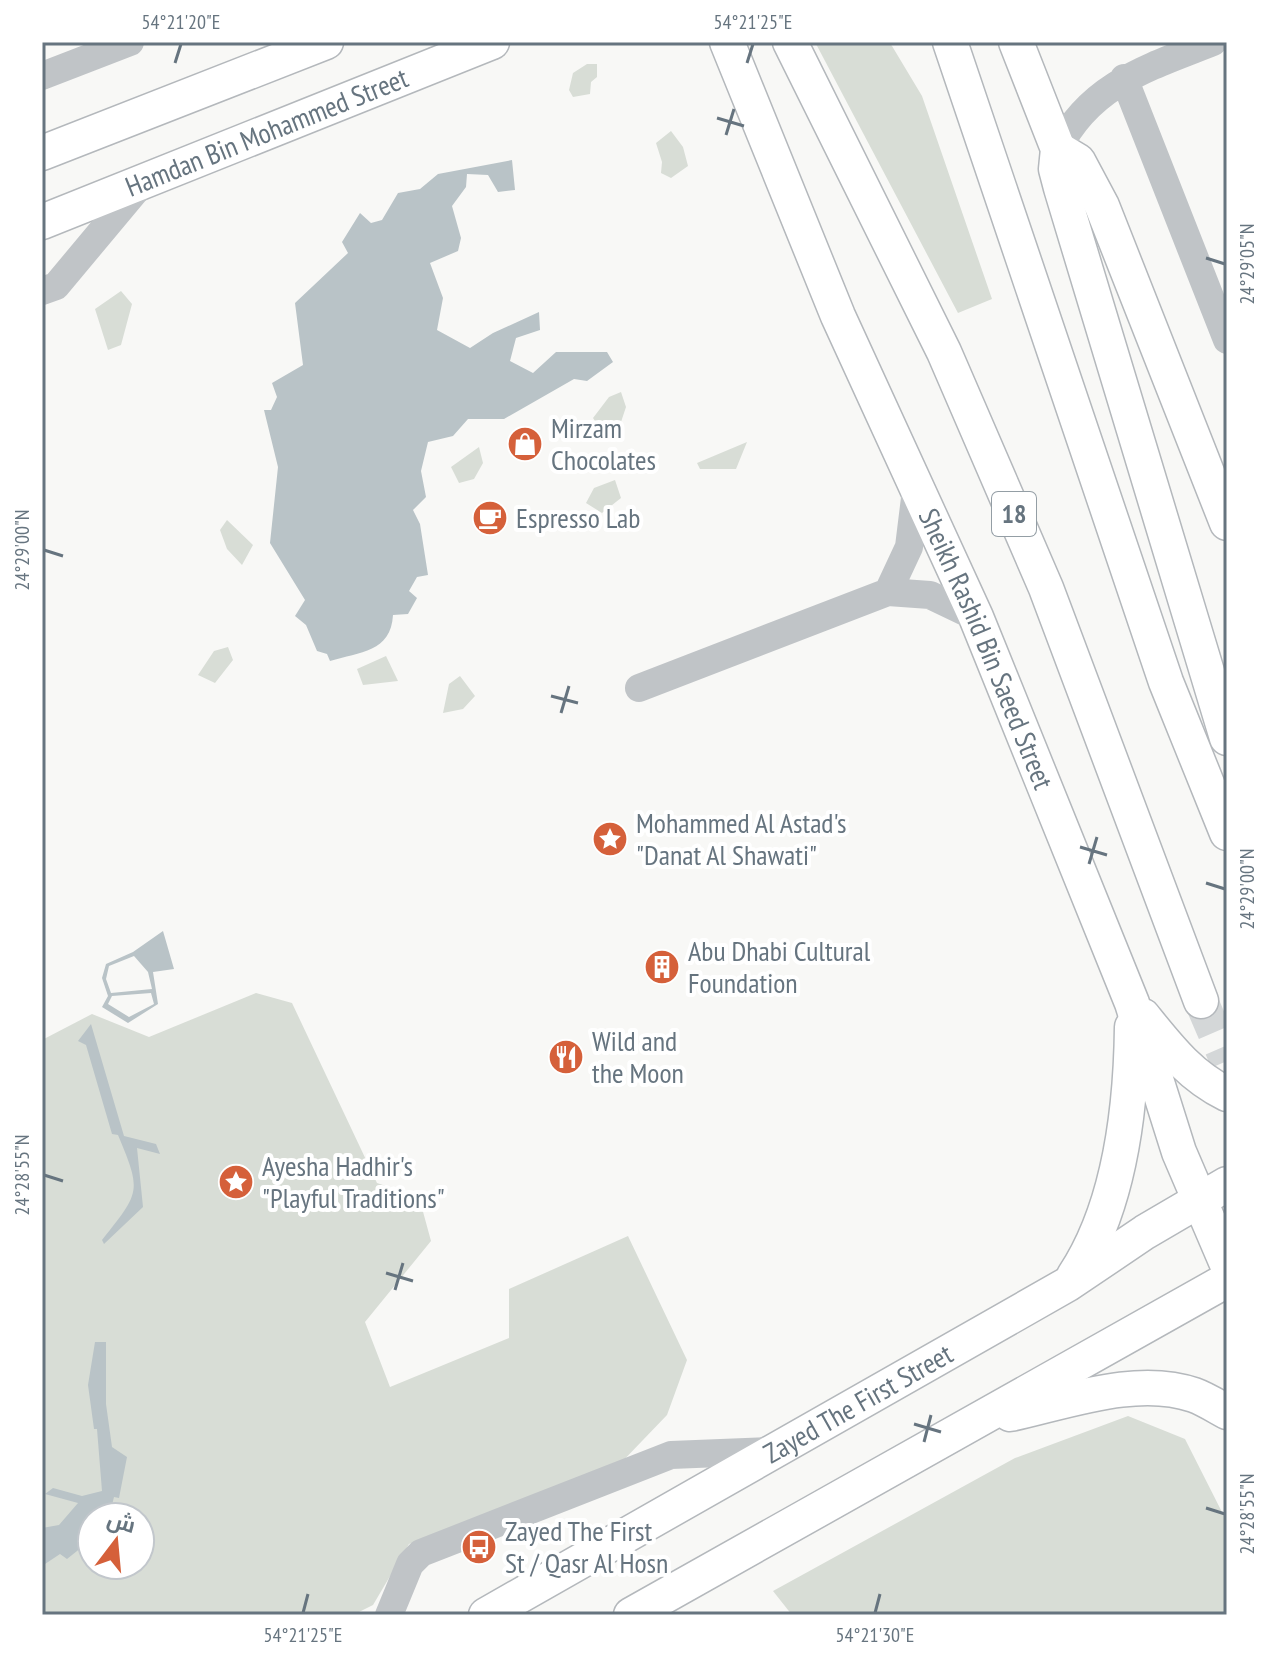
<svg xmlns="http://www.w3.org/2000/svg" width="1269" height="1657" viewBox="0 0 1269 1657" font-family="'PT Sans Narrow',Cairo,sans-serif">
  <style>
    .green { fill: #d8ddd6; fill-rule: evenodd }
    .water { fill: #b9c3c7; fill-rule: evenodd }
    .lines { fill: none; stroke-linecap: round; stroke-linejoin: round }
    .major-tunnel { stroke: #d4d7d8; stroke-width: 34; stroke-dasharray: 34 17; stroke-linecap: butt }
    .major-casing { stroke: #b4b8bc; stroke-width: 37 }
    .minor { stroke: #c0c4c7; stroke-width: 28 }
    .major { stroke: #fff; stroke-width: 34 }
    .ticks { fill: none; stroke: #66747f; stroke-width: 3 }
    .labels { text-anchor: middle; stroke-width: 8; stroke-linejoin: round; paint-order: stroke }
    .shield { fill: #fff; stroke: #949ea5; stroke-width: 2 }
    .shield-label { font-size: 26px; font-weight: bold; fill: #66747f }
    .street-label { font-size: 28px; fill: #66747f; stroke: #fff }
    .poi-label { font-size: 28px; fill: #66747f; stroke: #fff; text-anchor: start }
    .neatline { fill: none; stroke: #66747f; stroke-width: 3 }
    .ticks-label { font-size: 20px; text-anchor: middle; fill: #66747f }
  </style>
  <rect width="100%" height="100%" fill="#f8f8f6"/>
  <!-- green -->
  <path class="green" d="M815,42H889L892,46L922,96L992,299L958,313Z
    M587,64H597V77L591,82L590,94L573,97L569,90L573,73Z
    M671,131L683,147L688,166L671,178L661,173L662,162L656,143Z
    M121,291L132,304L121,345L108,350L95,309Z
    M621,392L626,407L619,428L603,433L593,418L609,397Z
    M747,442L736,469H700L697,463Z
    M479,447L483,463L474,479L459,483L451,467Z
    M615,480L621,498L602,513L586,503L594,488Z
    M227,520L253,545L242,565L227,549L220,530Z
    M228,647L233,660L215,683L198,675L214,651Z
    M386,656L398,681L363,685L357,669Z
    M460,676L475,696L463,709L443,713L449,684Z
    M256,993L292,1003L377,1183L419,1197L431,1241L365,1322L390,1387L509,1338V1289L628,1236L687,1360L667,1415L618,1466L409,1544L373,1605L353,1615H42V1040L92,1014L149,1037ZM92,1517H140V1565H92Z
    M1128,1416L1185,1439L1227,1522V1615H792L773,1591L1015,1458Z"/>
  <!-- water -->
  <path class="water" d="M512,160L515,190L498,192L488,175L467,174L466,187L452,206L461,238L458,251L430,263L443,298L437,330L470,348L493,333L539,312L540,330L516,338L510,361L533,373L556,352H607L613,362L587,381L574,379L504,419H468L453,436L428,442L421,471L426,497L413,510L420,524L428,575L417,577L409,591L417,598L408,614L393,615C391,652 360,652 330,661L327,654L317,651L306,625L295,616L305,600L270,543L278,467L264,410H271L277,397L272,383L303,365L295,303L348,253L342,242L360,213L371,223L382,220L398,193L420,189L438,174Z
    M163,931L174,969L153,972L158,1004L128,1023L102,1007L108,996L102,978L106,964L133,952ZM134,956L148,972L152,989L111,993L106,979L109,966ZM151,993L154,1004L129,1017L108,1004L112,996Z
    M91,1024L124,1136L156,1144L160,1154L137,1148L143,1207L104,1244L102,1240C140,1192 142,1192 118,1135L112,1134L86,1045L78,1041Z
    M95,1342H106V1404L112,1447L127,1457L119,1498L114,1497L109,1517H92V1539L67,1559L60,1554L42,1566V1528L59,1525L78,1503L45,1494L53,1488L82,1496L102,1491L97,1429H94L88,1385Z"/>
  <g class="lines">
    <!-- major-tunnel -->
    <path class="major-tunnel" d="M1201,1001L1227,1061"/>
    <defs>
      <g id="major">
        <path id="s1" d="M727,42L838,316L976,617L1132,1003L1179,1152L1227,1264"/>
        <path d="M790,42L944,352L1046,588L1201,1001"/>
        <path d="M950,42L1166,682L1227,833"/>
        <path d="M1016,42L1058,149L1056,169L1061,188L1227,738"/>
        <path d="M1058,149L1078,161L1102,206L1227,523"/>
        <path d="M42,153L326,42"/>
        <path id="s2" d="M42,222L492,42"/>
        <path d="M1143,1016C1168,1047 1190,1076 1227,1094"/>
        <path d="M1074,1276C1119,1208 1131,1109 1132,1027"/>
        <path d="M1010,1414C1066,1402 1137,1375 1194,1395C1205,1399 1216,1406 1227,1412"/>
        <path id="s3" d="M486,1615L1068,1284L1145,1232L1227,1184"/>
        <path d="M631,1615L1227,1280"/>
      </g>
    </defs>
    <!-- major casing -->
    <use href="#major" class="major-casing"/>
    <!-- minor -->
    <path class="minor" d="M42,76L130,42
      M1124,78L1227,340
      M1058,149C1090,84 1150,67 1213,42
      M42,291L56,286L142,183
      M888,592L909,547L916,490
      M639,688L888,592L930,595L976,617
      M389,1615L410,1564L421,1553L671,1455L773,1451"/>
    <!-- major -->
    <use href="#major" class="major"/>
  </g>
  <!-- ticks -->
  <path class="ticks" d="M175,63L181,44M747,63L753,44M717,118L744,126M726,135L734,109M1206,258L1225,264M44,550L63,556M551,696L578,703M561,713L569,686M1080,847L1107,855M1089,864L1097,837M1206,883L1225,889M44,1175L63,1181M386,1273L413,1281M395,1290L403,1263M914,1424L941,1432M924,1442L931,1415M1206,1508L1225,1514M303,1613L308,1594M875,1613L880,1594"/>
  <!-- icons -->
  <defs>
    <symbol id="shop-disc" viewBox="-11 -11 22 22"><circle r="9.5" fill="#d5603a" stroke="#fff"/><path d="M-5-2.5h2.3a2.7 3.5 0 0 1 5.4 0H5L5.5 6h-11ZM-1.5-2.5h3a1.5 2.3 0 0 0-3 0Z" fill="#fff"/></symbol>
    <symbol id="cafe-disc" viewBox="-11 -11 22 22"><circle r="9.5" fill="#d5603a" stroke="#fff"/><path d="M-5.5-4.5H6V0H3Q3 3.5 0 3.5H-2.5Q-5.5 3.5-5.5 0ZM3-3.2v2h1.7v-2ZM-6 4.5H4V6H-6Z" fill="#fff"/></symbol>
    <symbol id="sight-disc" viewBox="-11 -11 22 22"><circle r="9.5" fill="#d5603a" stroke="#fff"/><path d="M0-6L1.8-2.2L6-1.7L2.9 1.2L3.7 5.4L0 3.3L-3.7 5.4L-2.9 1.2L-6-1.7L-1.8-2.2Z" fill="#fff"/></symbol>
    <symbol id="building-disc" viewBox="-11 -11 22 22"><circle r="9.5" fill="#d5603a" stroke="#fff"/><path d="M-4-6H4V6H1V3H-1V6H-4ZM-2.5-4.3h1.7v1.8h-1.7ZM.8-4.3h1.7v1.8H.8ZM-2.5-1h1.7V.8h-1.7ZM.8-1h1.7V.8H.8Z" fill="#fff"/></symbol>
    <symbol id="restaurant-disc" viewBox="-11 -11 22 22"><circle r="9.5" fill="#d5603a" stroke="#fff"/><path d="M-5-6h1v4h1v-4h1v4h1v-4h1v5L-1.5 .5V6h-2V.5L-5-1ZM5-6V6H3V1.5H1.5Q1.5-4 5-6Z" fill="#fff"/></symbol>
    <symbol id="bus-disc" viewBox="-11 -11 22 22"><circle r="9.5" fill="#d5603a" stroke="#fff"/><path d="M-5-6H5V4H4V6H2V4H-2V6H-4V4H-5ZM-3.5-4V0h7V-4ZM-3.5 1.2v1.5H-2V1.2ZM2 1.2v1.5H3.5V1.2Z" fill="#fff"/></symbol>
  </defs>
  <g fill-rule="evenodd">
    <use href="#shop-disc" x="505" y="424" width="40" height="40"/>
    <use href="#cafe-disc" x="470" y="498" width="40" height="40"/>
    <use href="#sight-disc" x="590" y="819" width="40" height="40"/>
    <use href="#building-disc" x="642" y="947" width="40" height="40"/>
    <use href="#restaurant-disc" x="546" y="1037" width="40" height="40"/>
    <use href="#sight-disc" x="216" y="1162" width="40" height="40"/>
    <use href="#bus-disc" x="459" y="1527" width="40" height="40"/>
  </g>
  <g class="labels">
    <!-- shield labels -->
    <rect class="shield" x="992" y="492" width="44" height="44" rx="6"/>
    <g class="shield-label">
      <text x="1014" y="523">18</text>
    </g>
    <!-- street labels -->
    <g class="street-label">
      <text dy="10" stroke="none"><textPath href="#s2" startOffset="242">Hamdan Bin Mohammed Street</textPath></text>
      <text dy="10" stroke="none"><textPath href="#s1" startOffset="660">Sheikh Rashid Bin Saeed Street</textPath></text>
      <text dy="10" stroke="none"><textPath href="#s3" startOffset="428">Zayed The First Street</textPath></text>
    </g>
    <!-- poi labels -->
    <g class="poi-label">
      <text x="551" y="438">Mirzam<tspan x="551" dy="32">Chocolates</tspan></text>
      <text x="516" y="528">Espresso Lab</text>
      <text x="636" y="833">Mohammed Al Astad's<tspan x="636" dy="32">"Danat Al Shawati"</tspan></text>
      <text x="688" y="961">Abu Dhabi Cultural<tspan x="688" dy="32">Foundation</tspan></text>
      <text x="592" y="1051">Wild and<tspan x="592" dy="32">the Moon</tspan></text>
      <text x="262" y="1176">Ayesha Hadhir's<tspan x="262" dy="32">"Playful Traditions"</tspan></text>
      <text x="505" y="1541">Zayed The First<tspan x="505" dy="32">St / Qasr Al Hosn</tspan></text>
    </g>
  </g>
  <!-- border -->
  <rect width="1269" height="1657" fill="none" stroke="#ffffff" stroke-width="88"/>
  <!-- north arrow -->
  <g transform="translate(116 1541) rotate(16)"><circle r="38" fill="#ffffff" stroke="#c2c7cc" stroke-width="2"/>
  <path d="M0-6L14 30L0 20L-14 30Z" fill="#d5603a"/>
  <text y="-12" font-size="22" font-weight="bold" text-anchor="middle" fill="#66747f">ش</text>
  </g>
  <rect x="44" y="44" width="1181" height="1569" class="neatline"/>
  <g class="ticks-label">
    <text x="181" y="29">54°21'20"E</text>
    <text x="753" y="29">54°21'25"E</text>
    <text transform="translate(1247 264) rotate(-90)" y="7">24°29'05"N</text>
    <text transform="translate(22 550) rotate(-90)" y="7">24°29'00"N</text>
    <text transform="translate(1247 889) rotate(-90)" y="7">24°29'00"N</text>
    <text transform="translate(22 1175) rotate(-90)" y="7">24°28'55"N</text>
    <text transform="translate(1247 1514) rotate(-90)" y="7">24°28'55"N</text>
    <text x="303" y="1642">54°21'25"E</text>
    <text x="875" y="1642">54°21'30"E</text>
  </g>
</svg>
